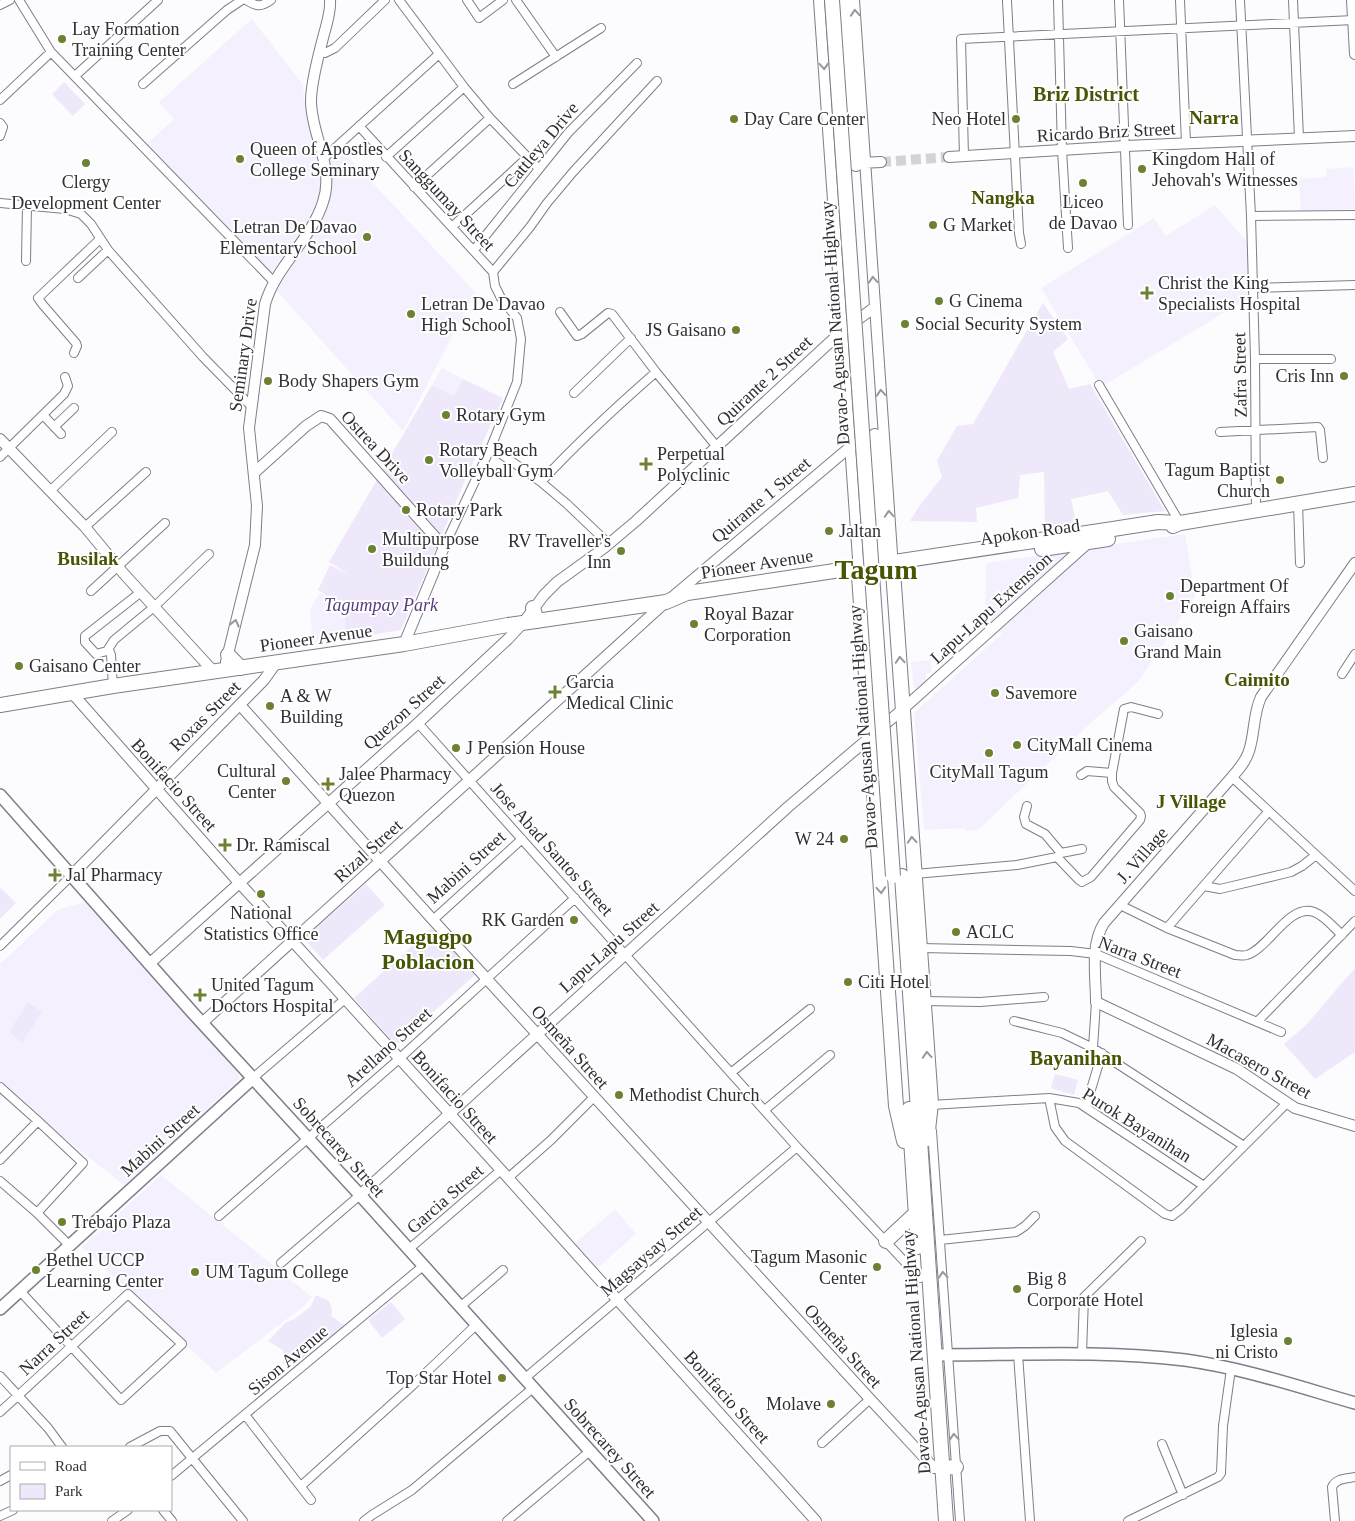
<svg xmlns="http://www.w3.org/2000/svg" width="1355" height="1521" viewBox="0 0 1355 1521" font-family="Georgia,serif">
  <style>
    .built { fill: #f5f0fe }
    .green { fill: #efe8fb }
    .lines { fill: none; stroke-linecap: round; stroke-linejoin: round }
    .tertiary-tunnel { stroke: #d3d2d5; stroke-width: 10; stroke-dasharray: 10 5; stroke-linecap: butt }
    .minor-casing { stroke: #817c8a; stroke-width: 10 }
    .tertiary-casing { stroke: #817c8a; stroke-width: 12 }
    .secondary-casing { stroke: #817c8a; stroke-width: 14 }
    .trunk-casing { stroke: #817c8a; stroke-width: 16 }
    .minor { stroke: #fff; stroke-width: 8 }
    .tertiary { stroke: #fff; stroke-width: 10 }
    .secondary { stroke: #fff; stroke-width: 11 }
    .trunk { stroke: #fff; stroke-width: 14 }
    .trunk-bridge-casing { stroke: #817c8a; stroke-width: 16; stroke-linecap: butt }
    .trunk-bridge { stroke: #fff; stroke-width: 14 }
    .oneway { stroke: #989699 }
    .poi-dot { fill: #6d8132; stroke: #fff; stroke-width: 2 }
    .labels { text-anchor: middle; stroke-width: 4; stroke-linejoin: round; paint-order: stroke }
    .poi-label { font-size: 18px; fill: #302e33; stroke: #fff; text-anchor: start }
    .street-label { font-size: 18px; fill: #302e33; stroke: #fff }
    .park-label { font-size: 18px; font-style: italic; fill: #593d7d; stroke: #fff }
    .neighbourhood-label { font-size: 19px; font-weight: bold; fill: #455604; stroke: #fff }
    .quarter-label { font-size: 20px; font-weight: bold; fill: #455604; stroke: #fff }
    .district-label { font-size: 22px; font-weight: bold; fill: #455604; stroke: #fff }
    .town-label { font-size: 28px; font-weight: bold; fill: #455604; stroke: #fff }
  </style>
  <rect width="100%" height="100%" fill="#fcfbfe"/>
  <!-- built -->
  <path class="built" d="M252,19L303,85L305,109L321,175V189L318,201L310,218L271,274L147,144L174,119L159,102Z
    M339,147L475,292L403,431L276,290L315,229L329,201L331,191L329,156Z
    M1353,167L1355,209L1301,211L1299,179L1326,177V169Z
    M1215,205L1248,243L1250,297L1101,387L1041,288L1154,218L1166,236Z
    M442,368L463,379L454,396L432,385Z
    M1185,534L1195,596L1138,682L1096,718L978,830L965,831V828L924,830L914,713L1002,634L985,623L986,563Z
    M320,593L344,607L346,639L313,643L310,609Z
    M931,660V673H926V681L914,689L911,662Z
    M85,902L190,1019L237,1072L240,1078L124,1185L33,1113L0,1084V964L59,909Z
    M161,1175L312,1297L304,1306L216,1373L82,1247Z
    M615,1209L636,1234L597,1268L574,1244Z"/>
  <!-- green -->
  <path class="green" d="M64,82L85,104L73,116L52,94Z
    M1043,303L1068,339L1053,352L1069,389L1090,384L1165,511L1123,515L1108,491L1071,499L1076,522L1045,529L1044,472L1020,475L1018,498L976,508L977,522L910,521L920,505L942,477L937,461L957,426L973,424Z
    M463,379L503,398L467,476L401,630L346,639L344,607L318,590L330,565L351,576L329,562L432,385L454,396Z
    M366,884L385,905L323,960L304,939Z
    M1,888L16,903L0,919V889Z
    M432,928L475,975L396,1045L354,998Z
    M1355,968V1052L1315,1079L1284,1044L1306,1025Z
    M28,1002L42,1012L22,1043L9,1032Z
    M1055,1074L1078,1080L1074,1095L1051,1088Z
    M316,1295L329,1301L332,1309L331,1316L344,1325C336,1335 330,1340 317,1334L307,1340L310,1352L293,1366L288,1367L283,1363V1350L268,1341L285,1323L296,1318L311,1306Z
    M391,1302L405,1319L382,1338L368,1320Z"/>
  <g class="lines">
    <!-- tertiary-tunnel -->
    <path class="tertiary-tunnel" d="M881,162L949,157"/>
    <defs>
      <path id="minor" d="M19,0L51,52L274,282
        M246,0C256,6 260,8 271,0
        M399,0L464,87L490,118L539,169
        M467,0L479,18L503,0
        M516,0L556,57
        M1058,0L1062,150L1068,248
        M1119,0L1128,225
        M1180,0L1186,143
        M1240,0L1251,216L1255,359L1256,510
        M1293,0L1299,138
        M1007,1L1019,233L1021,244
        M0,5L10,0
        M319,52L325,53L335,48L385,0
        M75,76L158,0
        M143,84L227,10L242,0
        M513,84L601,28
        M0,100L51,52
        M0,123L3,127L0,136
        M359,126L493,272
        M964,156L961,39L1354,20
        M386,157L464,87
        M324,158L439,54
        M414,187L490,118
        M0,203L65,209L81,214L91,224L108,250L203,357L251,406
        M1251,216L1355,215
        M452,227L528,157
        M474,250L568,133L637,63
        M26,261L27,206
        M78,278L108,250
        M1253,288L1355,285
        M560,312L577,336L582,334L608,313L612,314L656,372L717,447
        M74,353L77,346L76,343L43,305L38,298L100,239
        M1255,359H1331
        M1099,385L1180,523
        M574,393L631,338
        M43,415L61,434
        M54,427L74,408
        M1220,432L1318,427L1320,430L1323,458
        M491,447L541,482L567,504L609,544
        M0,457L64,394L68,386L65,377
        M541,482C577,443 616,407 656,372
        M50,491L112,432
        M1298,503L1300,563
        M85,527L146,472
        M444,547L491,447L517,382L521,339L517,318L501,298L495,286L493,272L530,227L547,203L573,172L657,81
        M91,591L165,523
        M141,592L85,636V642L96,654L107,651L114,640L154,607L209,554
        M107,651L110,652L111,655L113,686
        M1342,674L1355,654
        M418,723L797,1147L920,1278
        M1081,775L1087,771L1112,773
        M1232,777L1355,891
        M1027,806L1024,817L1026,824L1045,834L1061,853
        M1082,849L1061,853L1057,857L1078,879L1082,882L1091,877L1140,820L1141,816L1140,813L1114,787L1112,781V773L1124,709L1131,707L1158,714
        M915,874L1017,865L1057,857
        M1204,886L1220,889L1291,872L1302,866L1316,855
        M1120,905L1167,928L1235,955C1239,955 1243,956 1247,955C1268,949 1289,903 1314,912C1325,916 1334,928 1342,935
        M433,920L522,839
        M1167,928L1268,812
        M0,946L71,876
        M920,948L1071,951L1096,954L1281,1032
        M923,1001L980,1002L1044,997
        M1014,1021L1062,1033L1093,1048L1244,1146
        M1257,1022L1355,921
        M1093,1048L1096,1002
        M732,1072L810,1009
        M253,1078L345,999
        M0,1087L38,1121L83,1163L37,1213
        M1049,1098L1055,1127L1065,1141L1165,1214L1172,1216L1181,1209L1286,1104
        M931,1105L1049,1098L1079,1103L1204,1186
        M1086,1106L1102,1053
        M766,1109L830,1055
        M932,1131L960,1521
        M0,1160L38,1121
        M508,1178L551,1140L594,1097
        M0,1181L37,1213L70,1246
        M219,1216L399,1059L575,898
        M940,1240L1016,1232L1025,1226L1035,1216
        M409,1249L501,1170
        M281,1263L360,1195
        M460,1307L503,1270
        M1082,1353L1084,1297L1141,1241
        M1018,1354L1030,1521
        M0,1376L48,1428L62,1447
        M524,1379L797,1147
        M0,1412C43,1373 86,1333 128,1294L182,1344L121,1400L20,1291
        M246,1416L311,1500
        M822,1443L870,1399
        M1162,1444L1183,1495
        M130,1447L160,1431H170L243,1521
        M171,1476L423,1266
        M0,1481L11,1475
        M301,1486L413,1385L476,1325
        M163,1510L172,1521
        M0,1516L13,1510
        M112,1521L128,1510
        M364,1521L372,1515L412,1490L533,1388
        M507,1521L590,1451
        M1128,1521L1218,1477L1221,1473L1223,1426L1231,1369
        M1335,1521L1332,1487C1336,1478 1346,1479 1355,1477"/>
      <path id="tertiary" d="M819,0L859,573
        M854,0L893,568
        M1352,0L1355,54
        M949,157L1126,146L1355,136
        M860,163L881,162
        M0,439L85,527L124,574L214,672
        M254,473L306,426L321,416L330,419L444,547L404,644
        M1355,563L1261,697C1253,714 1255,733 1249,751C1246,761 1239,769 1232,777L1104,923C1090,945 1096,977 1096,1002L1237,1069L1295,1108L1355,1126
        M226,662L255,545L257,506L249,428L265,304C276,266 311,240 323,202C335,167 311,135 311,101C311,81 319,54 324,34C327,23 331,11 330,0
        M72,693L234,877L501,1170L816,1521
        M240,705L433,920L870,1399L934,1468H942
        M71,876L264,680L276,663
        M149,964L418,723L508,639L523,623L544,595L557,582L604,548L636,521L841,332L875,307
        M202,1023L658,609L850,447L859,443L884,441
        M360,1195L788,807L903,709L1089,542"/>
      <path id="secondary" d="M0,795L192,1012L360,1195L653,1521
        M0,1309L253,1078
        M934,1355C1018,1355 1101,1350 1185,1360C1243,1368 1299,1387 1355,1403"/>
      <path id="trunk" d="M845,0L856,164
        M875,436L884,572
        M1173,526L1180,523L1355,494
        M1042,549L1108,539
        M884,564L893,571L931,1103L927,1139
        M867,566L859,576L896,1106L904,1141
        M533,608L537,621
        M228,655L241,668
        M0,705L113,686L404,644L508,625L666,602L687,593L701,591L1113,529L1158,522L1180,523
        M902,876L946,1521
        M909,1109L918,1247
        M886,1241L916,1213
        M942,1468L956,1467"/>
    </defs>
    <!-- minor casing -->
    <use href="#minor" class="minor-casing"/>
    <!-- tertiary casing -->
    <use href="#tertiary" class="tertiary-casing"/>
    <!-- secondary casing -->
    <use href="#secondary" class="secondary-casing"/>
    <!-- trunk casing -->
    <use href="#trunk" class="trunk-casing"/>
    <!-- minor -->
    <use href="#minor" class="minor"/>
    <!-- tertiary -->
    <use href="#tertiary" class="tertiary"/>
    <!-- secondary -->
    <use href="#secondary" class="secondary"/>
    <!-- trunk -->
    <use href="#trunk" class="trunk"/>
    <defs>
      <path id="trunk-bridge" d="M832,0L893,876"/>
    </defs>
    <!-- trunk-bridge casing -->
    <use href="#trunk-bridge" class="trunk-bridge-casing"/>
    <!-- trunk-bridge -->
    <use href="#trunk-bridge" class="trunk-bridge"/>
  </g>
  <!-- one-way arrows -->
  <defs><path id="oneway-chevron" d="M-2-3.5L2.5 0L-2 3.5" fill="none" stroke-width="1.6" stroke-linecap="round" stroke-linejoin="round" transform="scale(1.25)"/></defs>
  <g class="oneway">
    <use href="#oneway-chevron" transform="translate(855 13) rotate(-94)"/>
    <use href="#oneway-chevron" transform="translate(824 66) rotate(86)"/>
    <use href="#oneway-chevron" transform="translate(873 280) rotate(-94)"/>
    <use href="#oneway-chevron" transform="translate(881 393) rotate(-94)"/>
    <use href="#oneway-chevron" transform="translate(889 514) rotate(-94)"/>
    <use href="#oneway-chevron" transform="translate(235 623) rotate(-76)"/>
    <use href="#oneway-chevron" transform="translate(900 660) rotate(-94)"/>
    <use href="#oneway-chevron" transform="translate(912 840) rotate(-94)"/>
    <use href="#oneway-chevron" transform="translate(881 890) rotate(86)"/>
    <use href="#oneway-chevron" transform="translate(927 1055) rotate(-94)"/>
    <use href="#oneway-chevron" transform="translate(943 1275) rotate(-94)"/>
    <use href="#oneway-chevron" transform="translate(954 1437) rotate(-94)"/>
  </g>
  <!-- markers -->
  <g class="poi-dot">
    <circle cx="62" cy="39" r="5"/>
    <circle cx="734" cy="119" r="5"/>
    <circle cx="1016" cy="119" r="5"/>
    <circle cx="240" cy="159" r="5"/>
    <circle cx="86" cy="163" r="5"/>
    <circle cx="1142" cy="169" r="5"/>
    <circle cx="1083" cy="183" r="5"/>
    <circle cx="933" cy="225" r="5"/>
    <circle cx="367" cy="237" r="5"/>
    <path d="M1144.5 285.5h5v5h5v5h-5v5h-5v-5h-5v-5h5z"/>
    <circle cx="939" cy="301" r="5"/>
    <circle cx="411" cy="314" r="5"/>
    <circle cx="905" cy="324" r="5"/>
    <circle cx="736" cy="330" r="5"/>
    <circle cx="1344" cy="376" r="5"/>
    <circle cx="268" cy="381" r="5"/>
    <circle cx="446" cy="415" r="5"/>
    <circle cx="429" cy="460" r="5"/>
    <path d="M643.5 456.5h5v5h5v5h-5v5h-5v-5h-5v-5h5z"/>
    <circle cx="1280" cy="480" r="5"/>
    <circle cx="406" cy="510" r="5"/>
    <circle cx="829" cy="531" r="5"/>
    <circle cx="372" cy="549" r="5"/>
    <circle cx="621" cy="551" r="5"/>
    <circle cx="1170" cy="596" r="5"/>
    <circle cx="694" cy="624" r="5"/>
    <circle cx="1124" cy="641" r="5"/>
    <circle cx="19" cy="666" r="5"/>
    <path d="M552.5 684.5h5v5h5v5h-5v5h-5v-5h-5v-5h5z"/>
    <circle cx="995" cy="693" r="5"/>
    <circle cx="270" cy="706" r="5"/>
    <circle cx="1017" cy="745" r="5"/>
    <circle cx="456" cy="748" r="5"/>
    <circle cx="989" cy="753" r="5"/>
    <circle cx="286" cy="781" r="5"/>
    <path d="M325.5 776.5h5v5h5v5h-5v5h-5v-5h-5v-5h5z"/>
    <circle cx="844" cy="839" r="5"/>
    <path d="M222.5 837.5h5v5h5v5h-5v5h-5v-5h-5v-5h5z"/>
    <path d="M52.5 867.5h5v5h5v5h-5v5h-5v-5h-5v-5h5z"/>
    <circle cx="261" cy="894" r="5"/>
    <circle cx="574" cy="920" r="5"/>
    <circle cx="956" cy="932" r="5"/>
    <circle cx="848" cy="982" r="5"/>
    <path d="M197.5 987.5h5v5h5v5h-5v5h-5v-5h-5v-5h5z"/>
    <circle cx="619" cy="1095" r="5"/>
    <circle cx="62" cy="1222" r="5"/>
    <circle cx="877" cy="1267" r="5"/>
    <circle cx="36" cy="1270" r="5"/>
    <circle cx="195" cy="1272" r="5"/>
    <circle cx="1017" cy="1289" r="5"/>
    <circle cx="1288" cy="1341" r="5"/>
    <circle cx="502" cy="1378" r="5"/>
    <circle cx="831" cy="1404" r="5"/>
  </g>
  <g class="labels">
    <!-- poi labels -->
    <g class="poi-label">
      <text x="72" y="35">Lay Formation<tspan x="72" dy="21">Training Center</tspan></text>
      <text x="744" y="125">Day Care Center</text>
      <text x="1006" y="125" text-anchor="end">Neo Hotel</text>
      <text x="250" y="155">Queen of Apostles<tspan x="250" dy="21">College Seminary</tspan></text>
      <text x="1152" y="165">Kingdom Hall of<tspan x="1152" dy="21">Jehovah's Witnesses</tspan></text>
      <text x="86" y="188" text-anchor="middle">Clergy<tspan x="86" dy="21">Development Center</tspan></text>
      <text x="1083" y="208" text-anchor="middle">Liceo<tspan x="1083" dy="21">de Davao</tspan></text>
      <text x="943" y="231">G Market</text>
      <text x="357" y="233" text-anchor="end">Letran De Davao<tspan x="357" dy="21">Elementary School</tspan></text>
      <text x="1158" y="289">Christ the King<tspan x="1158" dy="21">Specialists Hospital</tspan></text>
      <text x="949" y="307">G Cinema</text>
      <text x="421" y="310">Letran De Davao<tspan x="421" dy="21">High School</tspan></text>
      <text x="915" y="330">Social Security System</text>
      <text x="726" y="336" text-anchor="end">JS Gaisano</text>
      <text x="1334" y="382" text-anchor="end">Cris Inn</text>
      <text x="278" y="387">Body Shapers Gym</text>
      <text x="456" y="421">Rotary Gym</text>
      <text x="439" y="456">Rotary Beach<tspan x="439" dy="21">Volleyball Gym</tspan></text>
      <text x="657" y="460">Perpetual<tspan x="657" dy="21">Polyclinic</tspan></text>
      <text x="1270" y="476" text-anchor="end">Tagum Baptist<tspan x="1270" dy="21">Church</tspan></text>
      <text x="416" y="516">Rotary Park</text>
      <text x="839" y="537">Jaltan</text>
      <text x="382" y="545">Multipurpose<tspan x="382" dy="21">Buildung</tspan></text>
      <text x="611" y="547" text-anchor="end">RV Traveller's<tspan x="611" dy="21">Inn</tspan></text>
      <text x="1180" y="592">Department Of<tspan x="1180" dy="21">Foreign Affairs</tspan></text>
      <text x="704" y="620">Royal Bazar<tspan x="704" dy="21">Corporation</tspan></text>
      <text x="1134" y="637">Gaisano<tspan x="1134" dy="21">Grand Main</tspan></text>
      <text x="29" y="672">Gaisano Center</text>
      <text x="566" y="688">Garcia<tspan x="566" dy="21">Medical Clinic</tspan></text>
      <text x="1005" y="699">Savemore</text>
      <text x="280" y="702">A &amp; W<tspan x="280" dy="21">Building</tspan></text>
      <text x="1027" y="751">CityMall Cinema</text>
      <text x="466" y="754">J Pension House</text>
      <text x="276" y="777" text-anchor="end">Cultural<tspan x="276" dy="21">Center</tspan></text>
      <text x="989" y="778" text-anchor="middle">CityMall Tagum</text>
      <text x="339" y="780">Jalee Pharmacy<tspan x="339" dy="21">Quezon</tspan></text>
      <text x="834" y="845" text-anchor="end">W 24</text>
      <text x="236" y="851">Dr. Ramiscal</text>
      <text x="66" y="881">Jal Pharmacy</text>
      <text x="261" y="919" text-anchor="middle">National<tspan x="261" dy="21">Statistics Office</tspan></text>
      <text x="564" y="926" text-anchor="end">RK Garden</text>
      <text x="966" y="938">ACLC</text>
      <text x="858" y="988">Citi Hotel</text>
      <text x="211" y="991">United Tagum<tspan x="211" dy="21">Doctors Hospital</tspan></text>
      <text x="629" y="1101">Methodist Church</text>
      <text x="72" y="1228">Trebajo Plaza</text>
      <text x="867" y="1263" text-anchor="end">Tagum Masonic<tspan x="867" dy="21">Center</tspan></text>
      <text x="46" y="1266">Bethel UCCP<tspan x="46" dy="21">Learning Center</tspan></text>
      <text x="205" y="1278">UM Tagum College</text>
      <text x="1027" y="1285">Big 8<tspan x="1027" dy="21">Corporate Hotel</tspan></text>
      <text x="1278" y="1337" text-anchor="end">Iglesia<tspan x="1278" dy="21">ni Cristo</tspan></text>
      <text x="492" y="1384" text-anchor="end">Top Star Hotel</text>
      <text x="821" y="1410" text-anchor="end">Molave</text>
    </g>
    <!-- street labels -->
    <g class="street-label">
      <text transform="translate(1106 132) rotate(-3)" y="6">Ricardo Briz Street</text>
      <text transform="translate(541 145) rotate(-50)" y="6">Cattleya Drive</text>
      <text transform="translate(447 200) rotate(47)" y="6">Sanggumay Street</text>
      <text transform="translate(835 323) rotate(-94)" y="6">Davao-Agusan National Highway</text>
      <text transform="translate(243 355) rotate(-82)" y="6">Seminary Drive</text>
      <text transform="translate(1240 375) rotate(-91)" y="6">Zafra Street</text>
      <text transform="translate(764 381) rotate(-43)" y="6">Quirante 2 Street</text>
      <text transform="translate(376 447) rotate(47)" y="6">Ostrea Drive</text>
      <text transform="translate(761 500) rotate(-40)" y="6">Quirante 1 Street</text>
      <text transform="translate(1030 532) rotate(-8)" y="6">Apokon Road</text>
      <text transform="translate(757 564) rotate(-9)" y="6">Pioneer Avenue</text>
      <text transform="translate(991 608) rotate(-42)" y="6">Lapu-Lapu Extension</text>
      <text transform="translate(316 638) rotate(-8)" y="6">Pioneer Avenue</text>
      <text transform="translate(404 712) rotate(-42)" y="6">Quezon Street</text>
      <text transform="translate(205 716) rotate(-45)" y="6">Roxas Street</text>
      <text transform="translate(863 727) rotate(-94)" y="6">Davao-Agusan National Highway</text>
      <text transform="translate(174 785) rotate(48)" y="6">Bonifacio Street</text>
      <text transform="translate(552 849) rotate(48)" y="6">Jose Abad Santos Street</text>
      <text transform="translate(368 851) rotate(-42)" y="6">Rizal Street</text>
      <text transform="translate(1142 855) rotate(-49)" y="6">J. Village</text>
      <text transform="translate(466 867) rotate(-42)" y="6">Mabini Street</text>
      <text transform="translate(609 947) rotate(-42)" y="6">Lapu-Lapu Street</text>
      <text transform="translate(1140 957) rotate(21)" y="6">Narra Street</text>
      <text transform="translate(388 1047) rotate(-42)" y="6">Arellano Street</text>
      <text transform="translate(570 1047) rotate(48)" y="6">Osmeña Street</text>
      <text transform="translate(1259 1066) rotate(29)" y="6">Macasero Street</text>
      <text transform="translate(455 1097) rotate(48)" y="6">Bonifacio Street</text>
      <text transform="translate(1137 1125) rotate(32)" y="6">Purok Bayanihan</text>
      <text transform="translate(160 1140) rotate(-42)" y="6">Mabini Street</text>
      <text transform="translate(339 1147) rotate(48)" y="6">Sobrecarey Street</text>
      <text transform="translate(445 1199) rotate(-41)" y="6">Garcia Street</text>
      <text transform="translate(651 1251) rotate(-41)" y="6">Magsaysay Street</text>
      <text transform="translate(54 1342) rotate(-43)" y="6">Narra Street</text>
      <text transform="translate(843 1346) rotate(48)" y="6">Osmeña Street</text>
      <text transform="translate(916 1352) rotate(-94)" y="6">Davao-Agusan National Highway</text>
      <text transform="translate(288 1360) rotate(-40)" y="6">Sison Avenue</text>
      <text transform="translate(727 1397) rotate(48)" y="6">Bonifacio Street</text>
      <text transform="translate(610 1448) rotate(48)" y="6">Sobrecarey Street</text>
    </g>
    <!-- park labels -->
    <g class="park-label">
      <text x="381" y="611">Tagumpay Park</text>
    </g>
    <!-- neighbourhood labels -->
    <g class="neighbourhood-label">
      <text x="1214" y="124">Narra</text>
      <text x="1003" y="204">Nangka</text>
      <text x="88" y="565">Busilak</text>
      <text x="1257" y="686">Caimito</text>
      <text x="1191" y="808">J Village</text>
    </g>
    <!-- quarter labels -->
    <g class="quarter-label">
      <text x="1086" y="101">Briz District</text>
      <text x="1076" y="1065">Bayanihan</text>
    </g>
    <!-- district labels -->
    <g class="district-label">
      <text x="428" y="944">Magugpo<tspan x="428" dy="25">Poblacion</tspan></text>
    </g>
    <!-- town labels -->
    <g class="town-label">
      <text x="876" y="579">Tagum</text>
    </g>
  </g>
  <!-- legend -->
  <rect x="10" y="1446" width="162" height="65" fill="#ffffff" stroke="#acabad"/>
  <rect x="20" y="1462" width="25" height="8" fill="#ffffff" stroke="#acabad"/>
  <text x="55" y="1471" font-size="15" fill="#302e33">Road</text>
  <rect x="20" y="1484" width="25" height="15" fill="#efe8fb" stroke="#acabad"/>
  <text x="55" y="1496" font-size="15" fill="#302e33">Park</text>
</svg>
